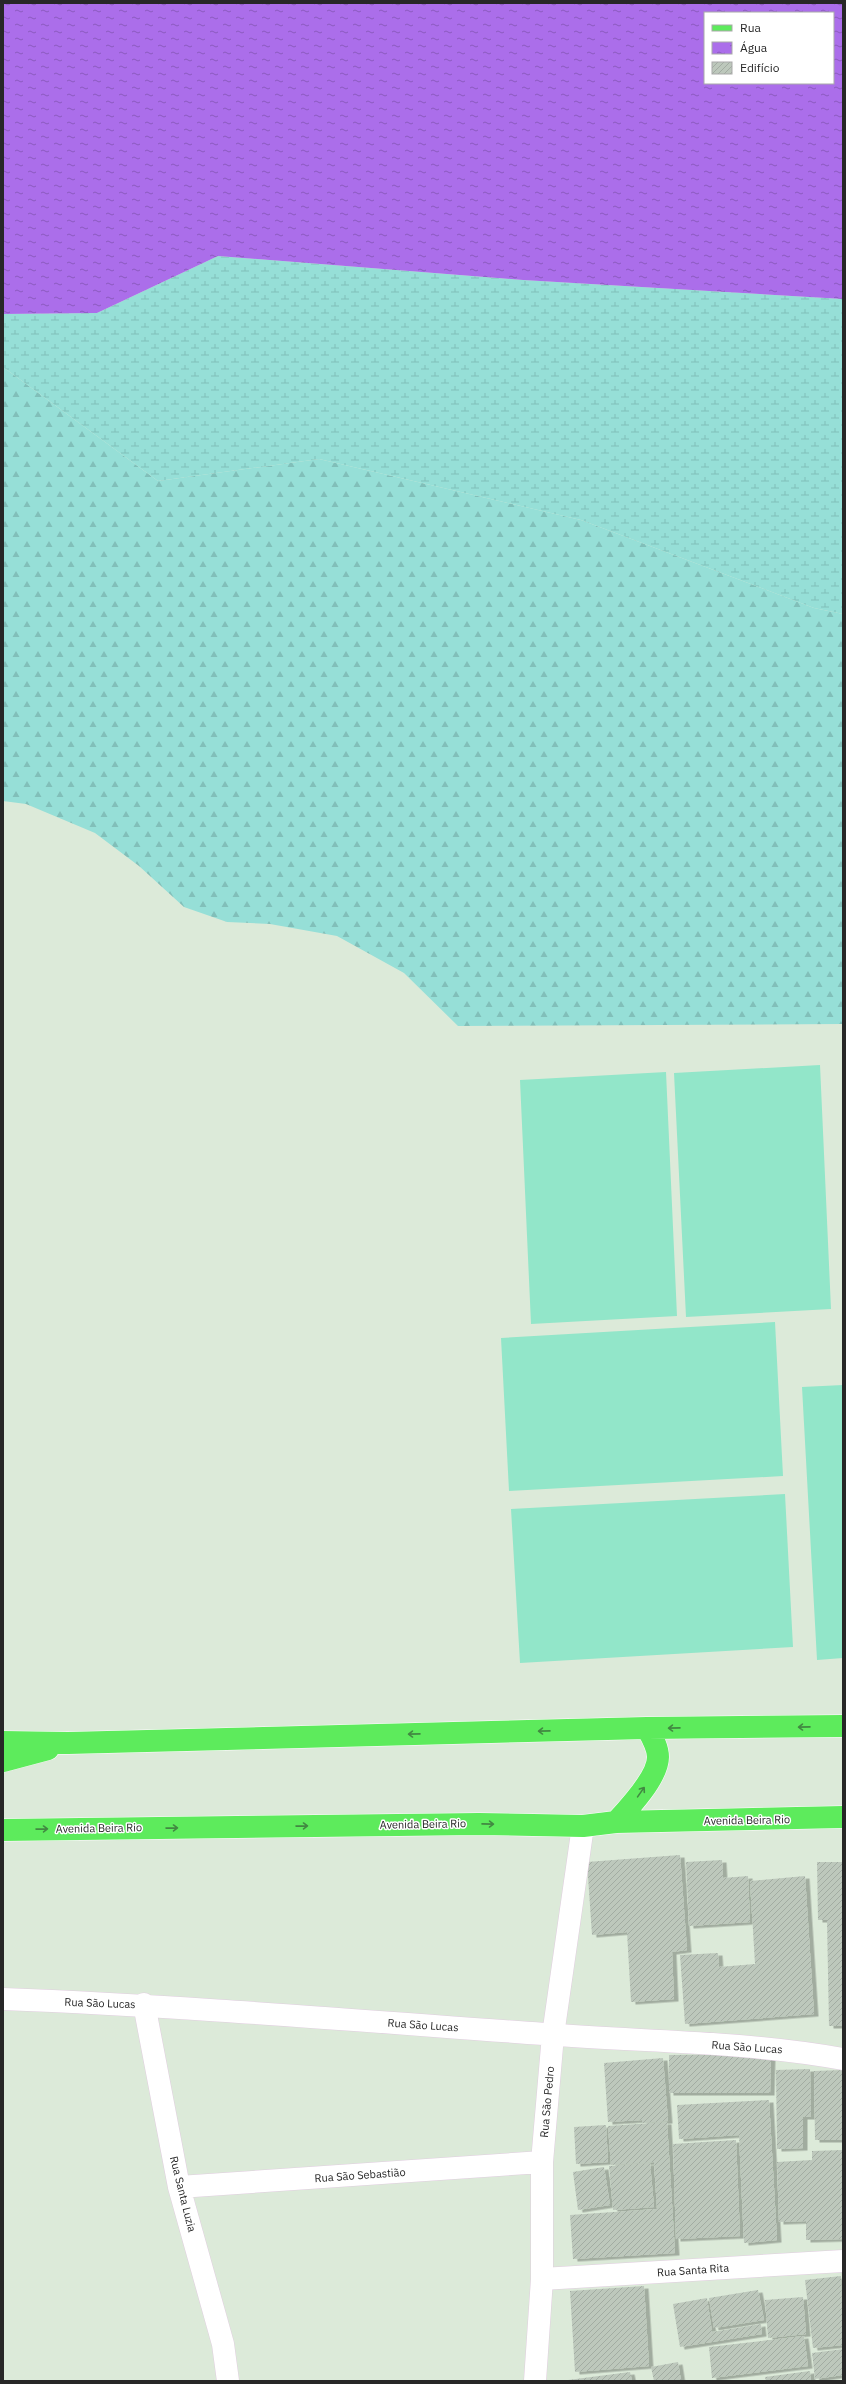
<svg xmlns="http://www.w3.org/2000/svg" width="846" height="2384" viewBox="0 0 846 2384" font-family="'IBM Plex Sans',sans-serif">
  <style>
    .forest { fill: url(#forest-firs) }
    .wetland { fill: url(#wetland-marsh) }
    .pitch { fill: #92e6c9 }
    .water { fill: url(#water-ripples); fill-rule: evenodd }
    .building { fill: url(#building-hatch); filter: url(#shadow) }
    .lines { fill: none; stroke-linecap: round; stroke-linejoin: round }
    .minor-casing { stroke: #e0cedf; stroke-width: 23 }
    .major-casing { stroke: #fff; stroke-width: 23 }
    .minor { stroke: #fff; stroke-width: 22 }
    .major { stroke: #5deb5c; stroke-width: 22 }
    .oneway { stroke: #428942 }
    .labels { text-anchor: middle; stroke-width: 3; stroke-linejoin: round; paint-order: stroke }
    .street-label { font-size: 11px; fill: #272727; stroke: #fff }
  </style>
  <defs>
    <pattern id="forest-firs" width="22" height="20" patternUnits="userSpaceOnUse"><rect width="22" height="20" fill="#96dfd7"/><path d="M5 1l3.5 6h-7zM16 11l3.5 6h-7z" fill="#81bfb9"/></pattern>
    <pattern id="wetland-marsh" width="20" height="14" patternUnits="userSpaceOnUse"><rect width="20" height="14" fill="#96dfd7"/><path d="M1 5h8M5 5V1M11 12h8M15 12V8" fill="none" stroke="#81bfb9"/></pattern>
    <pattern id="water-ripples" width="26" height="14" patternUnits="userSpaceOnUse"><rect width="26" height="14" fill="#ab6eea"/><path d="M2 4q2-2 4 0t4 0M15 11q2-2 4 0t4 0" fill="none" stroke="#8b5abe"/></pattern>
    <pattern id="building-hatch" width="6" height="6" patternUnits="userSpaceOnUse"><rect width="6" height="6" fill="#bdc8bc"/><path d="M-1 1l2-2M0 6l6-6M5 7l2-2" fill="none" stroke="#a2aca2"/></pattern>
    <filter id="shadow"><feDropShadow dx="4.5" dy="2.5" stdDeviation="0" flood-color="#0004"/></filter>
  </defs>
  <rect width="100%" height="100%" fill="#dcead9"/>
  <!-- forest -->
  <path class="forest" d="M3,367L158,481L319,459L581,520L814,608L843,614V1024L458,1026L404,973L337,936L270,924L227,922L184,907L139,866L95,833L26,804L3,801Z"/>
  <!-- wetland -->
  <path class="wetland" d="M218,256L523,280L843,299V614L814,608L581,520L319,459L158,481L3,367V314L97,313Z"/>
  <!-- pitch -->
  <path class="pitch" d="M820,1065L831,1309L686,1317L674,1073Z
    M666,1072L677,1316L531,1324L520,1080Z
    M775,1322L783,1476L509,1491L501,1338Z
    M843,1385V1658L817,1660L802,1387Z
    M785,1494L793,1647L520,1663L511,1509Z"/>
  <!-- water -->
  <path class="water" d="M3,3H843V299L523,280L218,256L97,313L3,314ZM705,13H833V83H705Z"/>
  <!-- building -->
  <path class="building" d="M680,1855L687,1950L672,1952L674,1999L631,2002L627,1932L592,1935L587,1862Z
    M722,1860L723,1878L748,1876L750,1922L689,1926L686,1862Z
    M817,1862H843V2026H829L827,1920H818Z
    M805,1876L814,2014L685,2024L680,1955L718,1953L719,1967L755,1964L750,1881Z
    M771,2054L770,2093H669V2055Z
    M663,2058L668,2121L642,2123V2120L608,2122L604,2063Z
    M810,2069L811,2117H803V2148L777,2149L776,2070Z
    M843,2070V2140H815L814,2071Z
    M769,2100L777,2240L744,2243L739,2135L679,2139L677,2105Z
    M667,2122L675,2253L573,2259L570,2215L657,2209L654,2162L611,2165L608,2126Z
    M606,2125L608,2162L576,2164L574,2127Z
    M736,2140L740,2236L676,2239L673,2144Z
    M843,2150V2239L806,2240V2221L779,2222L777,2162L812,2160V2151Z
    M650,2163L654,2207L613,2210L609,2166Z
    M604,2167L610,2205L578,2210L573,2172Z
    M841,2276L843,2345L813,2348L805,2280Z
    M644,2286L649,2366L575,2372L570,2291Z
    M758,2290L764,2320L714,2328L709,2298Z
    M803,2297L806,2334L768,2338L765,2300Z
    M707,2298L712,2332L761,2324L762,2334L680,2347L673,2304Z
    M804,2336L808,2366L712,2378L709,2347Z
    M843,2349V2375L815,2379L812,2353Z
    M678,2362L681,2381H654L651,2367Z
    M810,2371L811,2381H766L765,2377Z
    M630,2372L632,2381H568V2380Z"/>
  <g class="lines">
    <defs>
      <path id="minor" d="M3,1999C184,2006 363,2021 544,2034C643,2042 744,2041 843,2059
        M144,2004L179,2187L223,2344L228,2381
        M179,2187L542,2162
        M542,2279L843,2261
        M535,2381L542,2279V2162L553,2035L583,1826"/>
      <path id="major" d="M3,1742L68,1743L647,1728L843,1726
        M3,1761L48,1749
        M616,1822C629,1808 658,1777 658,1757C658,1747 652,1737 647,1728
        M3,1830L479,1824L583,1826L616,1822L843,1817"/>
    </defs>
    <!-- minor casing -->
    <use href="#minor" class="minor-casing"/>
    <!-- major casing -->
    <use href="#major" class="major-casing"/>
    <!-- minor -->
    <use href="#minor" class="minor"/>
    <!-- major -->
    <use href="#major" class="major"/>
  </g>
  <!-- one-way arrows -->
  <defs><path id="oneway-shaft" d="M-6 0H5M1.5-3L5.5 0L1.5 3" fill="none" stroke-width="1.6" stroke-linecap="round" stroke-linejoin="round"/></defs>
  <g class="oneway">
    <use href="#oneway-shaft" transform="translate(804 1727) rotate(179)"/>
    <use href="#oneway-shaft" transform="translate(674 1728) rotate(179)"/>
    <use href="#oneway-shaft" transform="translate(544 1731) rotate(179)"/>
    <use href="#oneway-shaft" transform="translate(414 1734) rotate(179)"/>
    <use href="#oneway-shaft" transform="translate(641 1792) rotate(-55)"/>
    <use href="#oneway-shaft" transform="translate(488 1824) rotate(1)"/>
    <use href="#oneway-shaft" transform="translate(302 1826) rotate(-1)"/>
    <use href="#oneway-shaft" transform="translate(172 1828) rotate(-1)"/>
    <use href="#oneway-shaft" transform="translate(42 1829) rotate(-1)"/>
  </g>
  <g class="labels">
    <!-- street labels -->
    <g class="street-label">
      <text transform="translate(747 1820) rotate(-1)" y="4">Avenida Beira Rio</text>
      <text transform="translate(423 1824) rotate(-1)" y="4">Avenida Beira Rio</text>
      <text transform="translate(99 1828) rotate(-1)" y="4">Avenida Beira Rio</text>
      <text transform="translate(100 2003) rotate(2)" y="4">Rua São Lucas</text>
      <text transform="translate(423 2025) rotate(4)" y="4">Rua São Lucas</text>
      <text transform="translate(747 2047) rotate(4)" y="4">Rua São Lucas</text>
      <text transform="translate(547 2102) rotate(-85)" y="4">Rua São Pedro</text>
      <text transform="translate(360 2175) rotate(-4)" y="4">Rua São Sebastião</text>
      <text transform="translate(183 2194) rotate(76)" y="4">Rua Santa Luzia</text>
      <text transform="translate(693 2270) rotate(-4)" y="4">Rua Santa Rita</text>
    </g>
  </g>
  <!-- border -->
  <rect width="846" height="2384" fill="none" stroke="#272727" stroke-width="8"/>
  <!-- legend -->
  <rect x="704" y="12" width="130" height="72" fill="#ffffff" stroke="#a9a9a9"/>
  <rect x="712" y="25" width="20" height="6" fill="#5deb5c" stroke="#a9a9a9"/>
  <text x="740" y="32" font-size="12" fill="#272727">Rua</text>
  <rect x="712" y="42" width="20" height="12" fill="url(#water-ripples)" stroke="#a9a9a9"/>
  <text x="740" y="52" font-size="12" fill="#272727">Água</text>
  <rect x="712" y="62" width="20" height="12" fill="url(#building-hatch)" stroke="#a9a9a9"/>
  <text x="740" y="72" font-size="12" fill="#272727">Edifício</text>
</svg>
